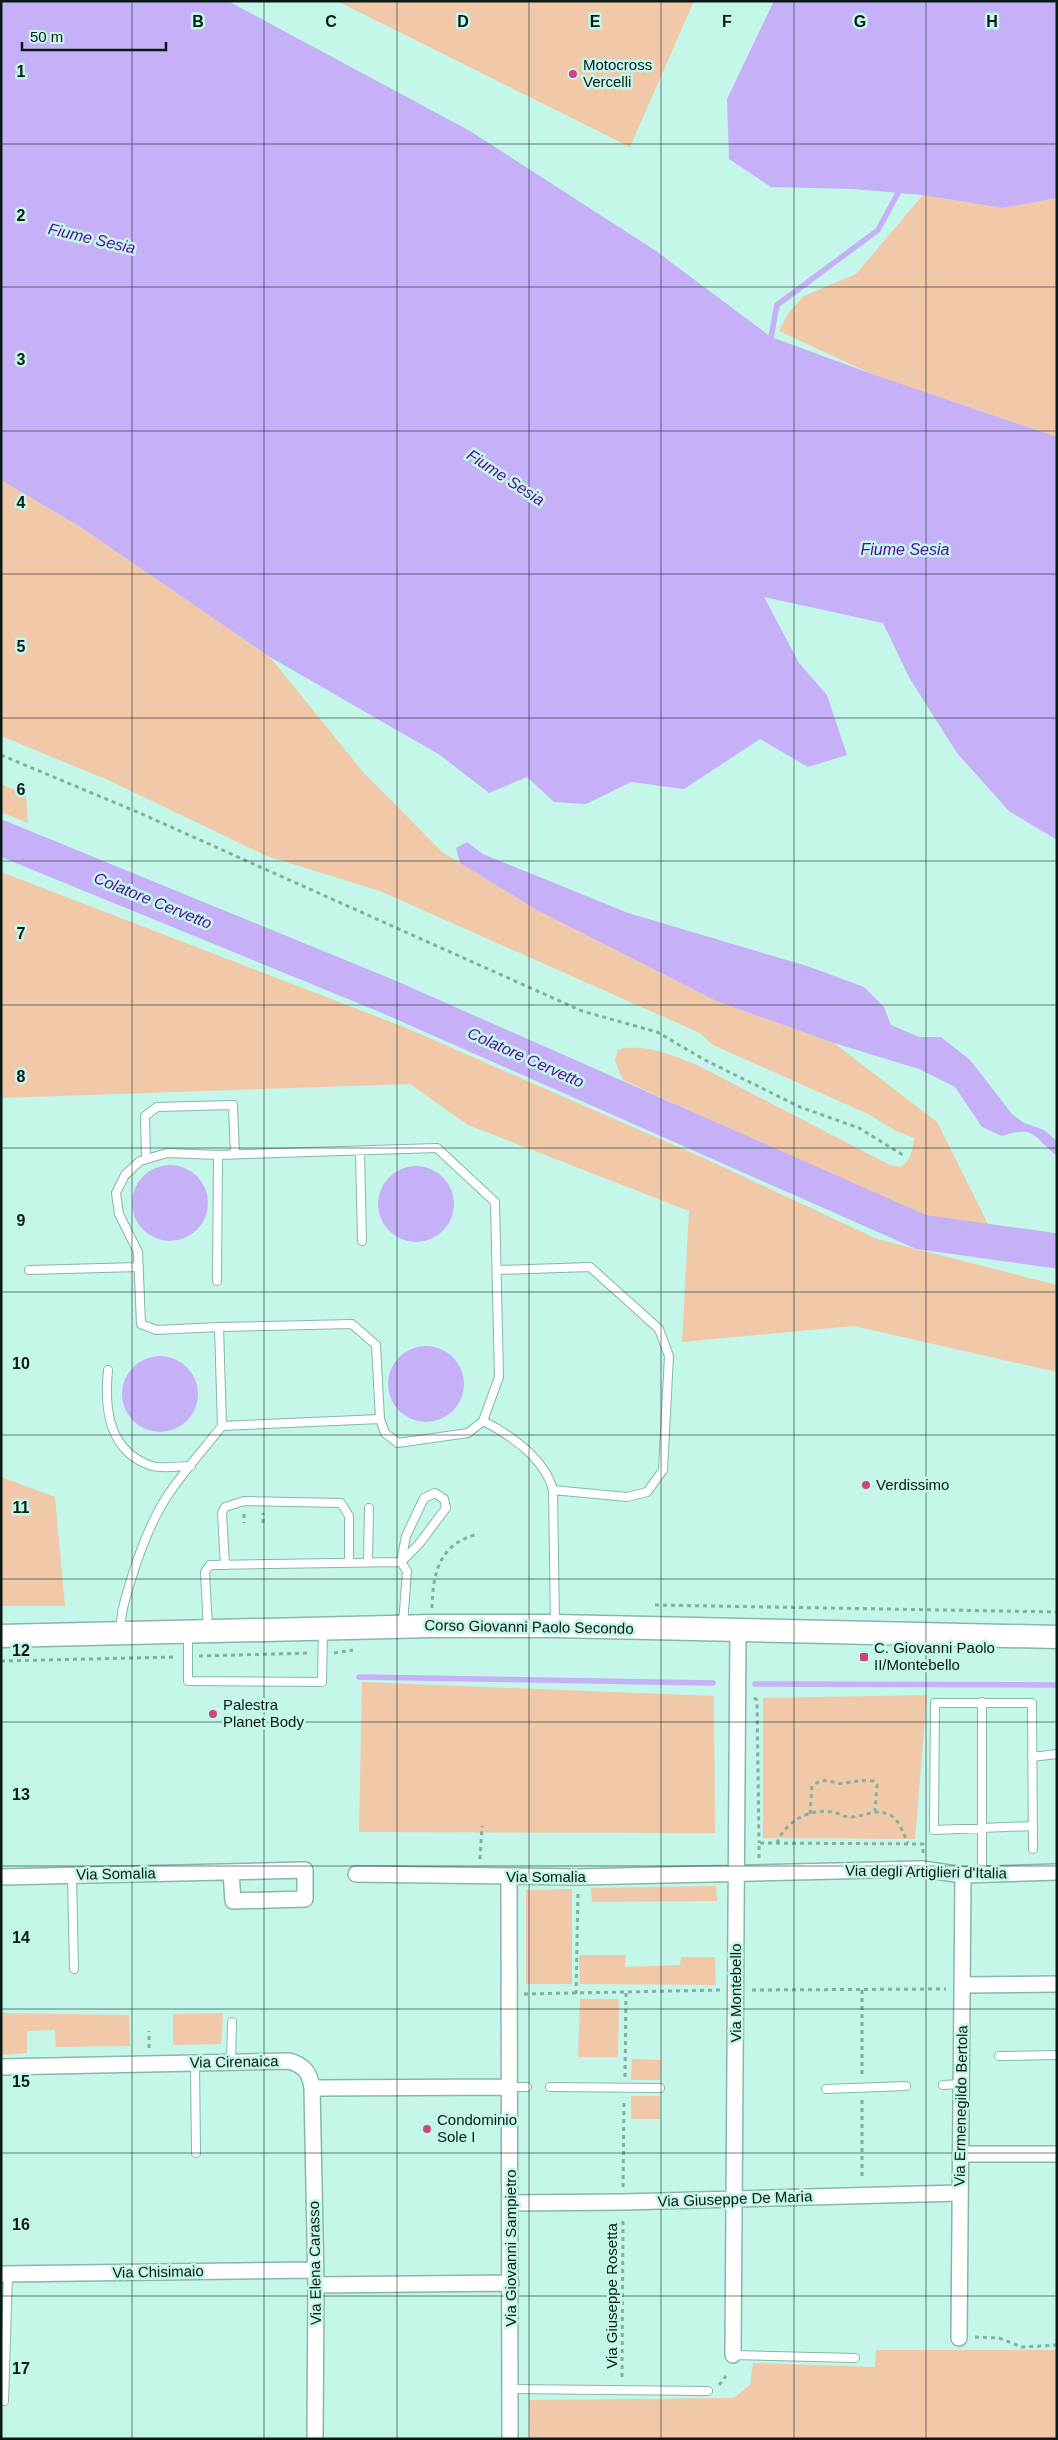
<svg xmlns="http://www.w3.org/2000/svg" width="1058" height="2440" viewBox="0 0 1058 2440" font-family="Helvetica,sans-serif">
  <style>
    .green { fill: #f1c8a8 }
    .water { fill: #c6b0f7 }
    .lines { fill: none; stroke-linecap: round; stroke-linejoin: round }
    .stream { stroke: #c6b0f7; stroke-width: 5.5 }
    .river { stroke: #c6b0f7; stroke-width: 35 }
    .lane-casing { stroke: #87b7ab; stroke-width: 10 }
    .street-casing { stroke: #87b7ab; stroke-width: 18 }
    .secondary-casing { stroke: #87b7ab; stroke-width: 25 }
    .path { stroke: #86aea4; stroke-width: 3; stroke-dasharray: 4 4; stroke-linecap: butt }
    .lane { stroke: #fff; stroke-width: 8 }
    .street { stroke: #fff; stroke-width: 15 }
    .secondary { stroke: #fff; stroke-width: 22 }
    .grid { fill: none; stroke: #081b17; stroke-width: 1; stroke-opacity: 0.55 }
    .poi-dot { fill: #ce457e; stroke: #c4f6e9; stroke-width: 2 }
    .labels { text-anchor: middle; stroke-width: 5; stroke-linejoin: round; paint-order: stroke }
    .poi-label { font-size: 15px; fill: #081b17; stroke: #c4f6e9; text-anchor: start }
    .street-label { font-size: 15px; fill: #081b17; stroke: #c4f6e9 }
    .water-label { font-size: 16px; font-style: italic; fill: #550c9a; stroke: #c4f6e9 }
    .grid-label { font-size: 16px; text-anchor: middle; font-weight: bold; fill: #081b17; stroke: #c4f6e9; stroke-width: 5; stroke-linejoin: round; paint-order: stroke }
  </style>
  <rect width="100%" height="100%" fill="#c4f6e9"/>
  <!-- green -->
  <path class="green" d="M337,1H694L630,147Z
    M923,195L1002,208L1057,198V437L872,374L779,331L789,312L804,296L856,274Z
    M1,480L79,526L270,657L363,772L442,852L537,910L716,1001L834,1043L937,1122L990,1228L914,1213L623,1080L615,1061L618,1050C642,1042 673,1056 697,1065L890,1165L901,1167C911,1160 913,1149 914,1138L896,1131L868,1114L713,1045L700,1033L380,891L267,856L108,780L1,736Z
    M1,784L26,795L28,823L1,812Z
    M1,872L404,1027L708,1160L877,1239L1057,1285V1372L854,1326L682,1342L689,1211L468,1125L410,1084L1,1098Z
    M1,1477L55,1497L65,1606H1Z
    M362,1682L714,1696L715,1833L359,1832Z
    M927,1695L915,1839L763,1838V1698Z
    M716,1886L717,1901L592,1902L591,1888Z
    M572,1889V1984H526V1890Z
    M579,1955H626L625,1967L680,1965L681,1957H715L716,1985L580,1984Z
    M580,1999H619L618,2057H578Z
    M1,2013L129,2015L130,2046L56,2047L55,2030L27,2031V2053L1,2055Z
    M223,2013L221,2044L173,2045V2014Z
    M632,2059L661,2060L660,2080H631Z
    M631,2096H660V2119H631Z
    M876,2350H1057V2439H530L529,2400L734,2398L750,2385L753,2363L875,2367Z"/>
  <!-- water -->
  <path class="water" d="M1,1H228L470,131L656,251L771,337L872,374L1057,437V840L1009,811L957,753L910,679L883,623L764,597L799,663L827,695L847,755L808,767L760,739L684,789L631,782L586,804L554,802L527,777L489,793L440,755L270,657L79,526L1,480Z
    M774,1H1057V198L1002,208L923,195L853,189L771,187L729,159L727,99Z
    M467,842L483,854L628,913L807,966L864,987L884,1007L891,1025L919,1037H941L970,1060L1012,1114L1024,1123L1044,1130L1057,1141V1156C1033,1137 1036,1125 1002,1136L982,1127L955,1087L919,1069L834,1043L716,1001L537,910L460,863L456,848Z
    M132 1203a38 38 0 1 1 76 0a38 38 0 1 1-76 0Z
    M378 1204a38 38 0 1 1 76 0a38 38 0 1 1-76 0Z
    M388 1384a38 38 0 1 1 76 0a38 38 0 1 1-76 0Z
    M122 1394a38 38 0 1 1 76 0a38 38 0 1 1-76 0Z"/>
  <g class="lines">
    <!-- stream -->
    <path class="stream" d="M771,337L777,305L878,230L898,193
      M359,1677L713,1683
      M755,1684L1057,1685"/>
    <!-- river -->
    <path class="river" d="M1,838L387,996L921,1232L1057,1251"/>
    <defs>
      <path id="lane" d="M360,1151L362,1241
        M218,1155L167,1153L140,1161L125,1175L116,1193L119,1214L138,1252L141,1324L156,1330L219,1327
        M146,1159L145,1116L157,1107L233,1105L235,1154
        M29,1270L139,1267
        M497,1270L590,1267L659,1329L669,1356L663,1470L647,1492L627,1497L553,1490
        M217,1281L218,1155L437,1148L495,1202L499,1377L483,1421C511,1435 545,1459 553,1490L555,1624
        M108,1370C104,1410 109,1452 152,1466C163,1469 180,1466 191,1466
        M380,1419L376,1345L352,1324L219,1327L222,1426L380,1419L385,1433L398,1443L468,1433L483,1421
        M435,1493L444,1499L446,1508L419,1544L401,1562L406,1536L424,1498Z
        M368,1561L369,1508
        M225,1565L222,1513L225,1507L244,1501L341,1503L349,1516V1561
        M208,1629L205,1572L210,1565L401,1562L407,1571L403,1624
        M121,1631C120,1614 125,1600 130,1583C139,1553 150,1522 168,1495C184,1471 204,1449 222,1426
        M188,1634V1681L322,1682L323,1630
        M1032,1757L1057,1754
        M1033,1826L934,1830L935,1703H1032L1033,1849
        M982,1874V1702
        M72,1876L74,1969
        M999,2056L1057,2055
        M195,2063L196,2153
        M231,2063L232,2022
        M943,2085L961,2084
        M510,2087H527
        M550,2087L660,2088
        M826,2089L906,2086
        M733,2355L855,2358
        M510,2389L708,2391
        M4,2401L8,2274"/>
      <path id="street" d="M356,1874L578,1877L922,1869L963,1875L1057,1872
        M1,1877L305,1870V1899L233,1901L231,1872
        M509,1877L510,2439
        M962,1985L1057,1984
        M1,2067L289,2061C304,2065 310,2073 312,2088L316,2285L315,2439
        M312,2088L510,2087
        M961,2154H1057
        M511,2203L623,2202L959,2193
        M1,2274L315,2270
        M316,2285L511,2283
        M959,2338L963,1875
        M733,2355L738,1630"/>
      <path id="secondary" d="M1,1636L432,1626H555L1057,1637"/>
    </defs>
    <!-- lane casing -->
    <use href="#lane" class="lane-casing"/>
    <!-- street casing -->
    <use href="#street" class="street-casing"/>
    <!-- secondary casing -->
    <use href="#secondary" class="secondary-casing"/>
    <!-- path -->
    <path class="path" d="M1,755L142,814L582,1011L657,1032L705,1060L800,1107L859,1128L903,1155
      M244,1514V1523
      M263,1523V1513
      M655,1605L1057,1612
      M432,1608C433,1572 439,1544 478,1534
      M334,1653L353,1650
      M199,1656L311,1653
      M1,1661L176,1657
      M754,1698L757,1700L759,1843
      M810,1814L812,1786C827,1774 832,1786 846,1783C856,1781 864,1780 874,1781L877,1785L875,1811
      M777,1843C786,1821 809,1808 833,1812C838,1813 843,1816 848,1817C862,1818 875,1807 890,1815C900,1821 903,1833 908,1843
      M759,1858V1843L923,1844V1853
      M480,1859L482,1826
      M752,1990L946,1989
      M862,1990V2077
      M524,1994L721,1990
      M576,1994L578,1892
      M149,2048V2031
      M625,2077L626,1993
      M862,2100V2179
      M623,2187L624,2100
      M975,2337L999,2338L1022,2347L1057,2345
      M622,2377L623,2218
      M719,2385L726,2376"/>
    <!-- lane -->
    <use href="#lane" class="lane"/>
    <!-- street -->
    <use href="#street" class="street"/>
    <!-- secondary -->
    <use href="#secondary" class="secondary"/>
  </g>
  <!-- grid -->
  <path class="grid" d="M132,1V2439M264,1V2439M397,1V2439M529,1V2439M661,1V2439M794,1V2439M926,1V2439M1,144H1057M1,287H1057M1,431H1057M1,574H1057M1,718H1057M1,861H1057M1,1005H1057M1,1148H1057M1,1292H1057M1,1435H1057M1,1579H1057M1,1722H1057M1,1866H1057M1,2009H1057M1,2153H1057M1,2296H1057"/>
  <!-- markers -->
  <g class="poi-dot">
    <circle cx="573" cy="74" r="5"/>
    <circle cx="866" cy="1485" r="5"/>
    <rect x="859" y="1652" width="10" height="10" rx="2.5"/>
    <circle cx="213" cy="1714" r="5"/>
    <circle cx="427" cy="2129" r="5"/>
  </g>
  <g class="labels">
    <!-- poi labels -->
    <g class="poi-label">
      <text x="583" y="70">Motocross<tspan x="583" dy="17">Vercelli</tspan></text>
      <text x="876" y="1490">Verdissimo</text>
      <text x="874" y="1653">C. Giovanni Paolo<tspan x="874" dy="17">II/Montebello</tspan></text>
      <text x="223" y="1710">Palestra<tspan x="223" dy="17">Planet Body</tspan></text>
      <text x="437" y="2125">Condominio<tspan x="437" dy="17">Sole I</tspan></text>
    </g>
    <!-- street labels -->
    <g class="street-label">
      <text transform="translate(529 1627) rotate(1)" y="5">Corso Giovanni Paolo Secondo</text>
      <text transform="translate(926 1872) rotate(1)" y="5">Via degli Artiglieri d'Italia</text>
      <text transform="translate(116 1874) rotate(-1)" y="5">Via Somalia</text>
      <text x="546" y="1882">Via Somalia</text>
      <text transform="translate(736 1993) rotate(-90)" y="5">Via Montebello</text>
      <text transform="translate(234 2062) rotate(-1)" y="5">Via Cirenaica</text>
      <text transform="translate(961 2106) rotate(-89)" y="5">Via Ermenegildo Bertola</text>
      <text transform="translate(735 2199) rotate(-2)" y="5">Via Giuseppe De Maria</text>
      <text transform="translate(511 2248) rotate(-90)" y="5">Via Giovanni Sampietro</text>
      <text transform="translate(315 2263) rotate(-91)" y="5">Via Elena Carasso</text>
      <text transform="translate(158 2272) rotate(-1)" y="5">Via Chisimaio</text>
      <text transform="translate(612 2296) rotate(-90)" y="5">Via Giuseppe Rosetta</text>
    </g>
    <!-- water labels -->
    <g class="water-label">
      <text transform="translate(92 238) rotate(13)" y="6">Fiume Sesia</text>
      <text transform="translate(506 477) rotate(33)" y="6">Fiume Sesia</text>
      <text x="905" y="555">Fiume Sesia</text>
      <text transform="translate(153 900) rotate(22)" y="6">Colatore Cervetto</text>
      <text transform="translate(526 1057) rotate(24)" y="6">Colatore Cervetto</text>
    </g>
  </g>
  <g class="grid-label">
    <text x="198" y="27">B</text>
    <text x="331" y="27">C</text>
    <text x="463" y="27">D</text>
    <text x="595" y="27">E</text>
    <text x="727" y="27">F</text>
    <text x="860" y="27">G</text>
    <text x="992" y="27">H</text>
    <text x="21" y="77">1</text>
    <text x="21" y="221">2</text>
    <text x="21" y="365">3</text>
    <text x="21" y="508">4</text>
    <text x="21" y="652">5</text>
    <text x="21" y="795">6</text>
    <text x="21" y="939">7</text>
    <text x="21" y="1082">8</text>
    <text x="21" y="1226">9</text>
    <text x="21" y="1369">10</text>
    <text x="21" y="1513">11</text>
    <text x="21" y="1656">12</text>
    <text x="21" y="1800">13</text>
    <text x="21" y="1943">14</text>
    <text x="21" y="2087">15</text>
    <text x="21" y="2230">16</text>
    <text x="21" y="2374">17</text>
  </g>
  <!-- border -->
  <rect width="1058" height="2440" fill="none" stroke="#081b17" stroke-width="5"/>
  <!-- scale -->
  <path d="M22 42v8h144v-8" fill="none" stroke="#081b17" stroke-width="2.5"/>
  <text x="30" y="42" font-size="15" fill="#081b17" stroke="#c4f6e9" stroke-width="4" paint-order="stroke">50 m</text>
</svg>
